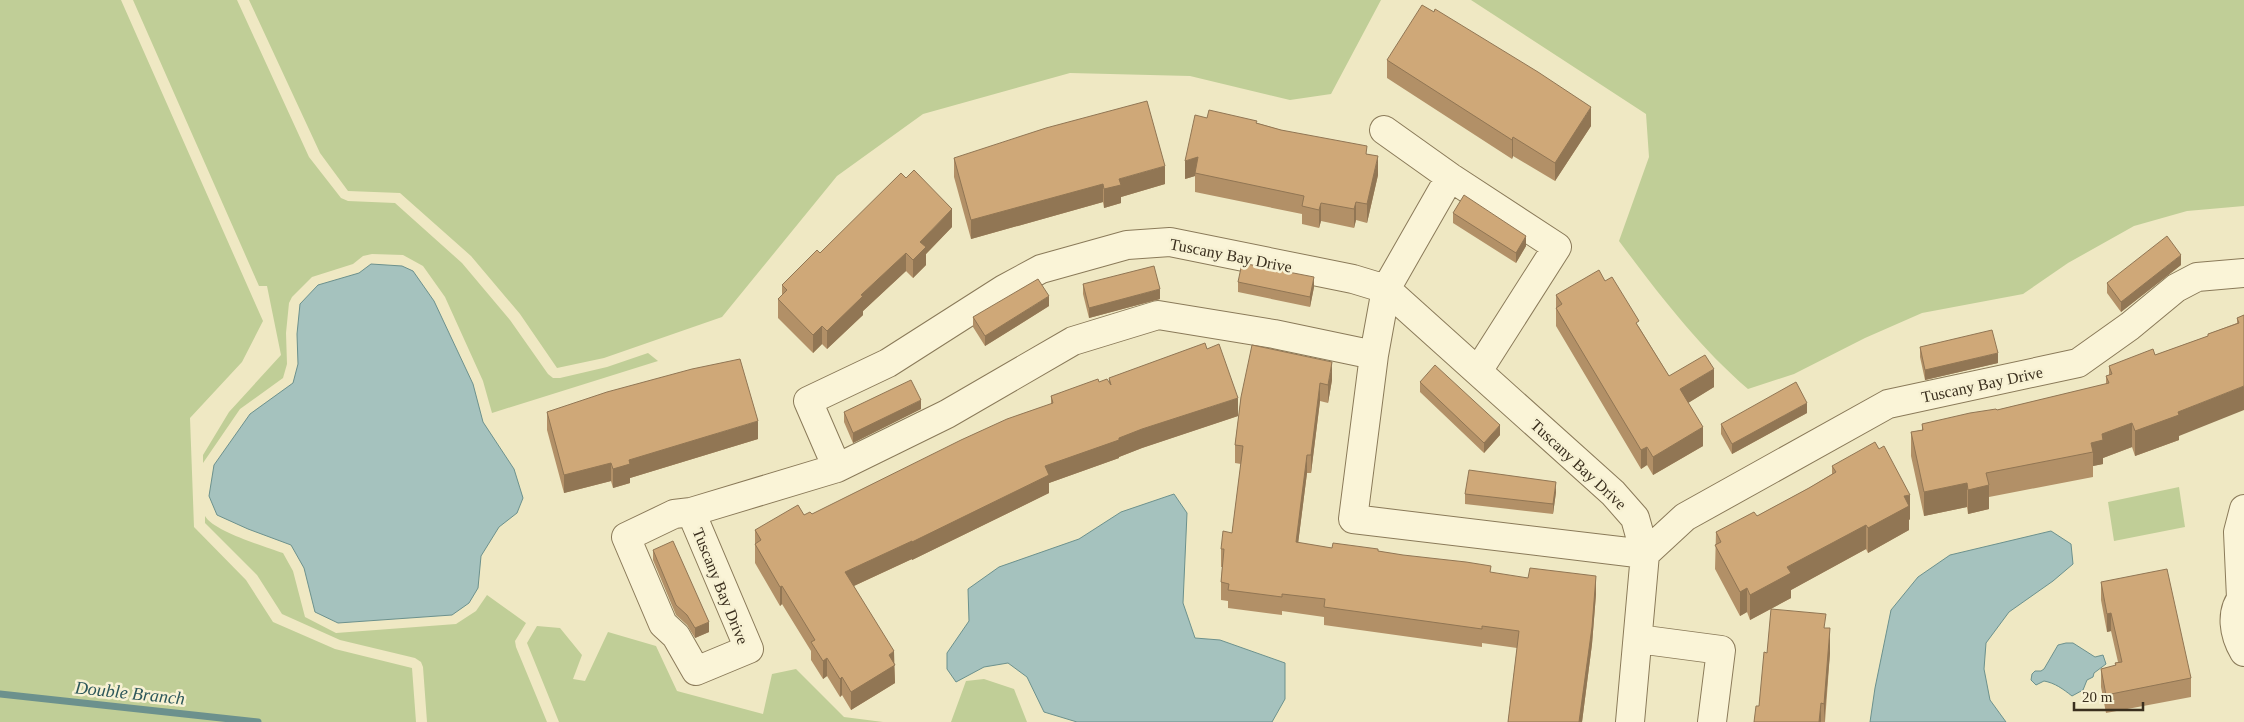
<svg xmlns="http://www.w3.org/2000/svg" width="2244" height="722" viewBox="0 0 2244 722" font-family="'Times New Roman',serif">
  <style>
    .green { fill: #c0ce97 }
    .water { fill: #a5c2be; stroke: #6c918d }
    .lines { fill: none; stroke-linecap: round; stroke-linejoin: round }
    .stream { stroke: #6c918d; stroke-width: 7 }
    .minor-casing { stroke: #8a7a59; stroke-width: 30 }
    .minor { stroke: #faf4d7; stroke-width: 28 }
    .wall { fill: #b29067 }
    .shaded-wall { fill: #917654 }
    .building { fill: #cfa878; stroke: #917654 }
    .labels { text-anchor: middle; stroke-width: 5; stroke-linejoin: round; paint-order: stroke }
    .street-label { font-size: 16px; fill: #3a2f1e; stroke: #f7f1d3 }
    .water-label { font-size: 18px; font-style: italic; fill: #2d575a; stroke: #f7f1d3 }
  </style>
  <rect width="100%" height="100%" fill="#efe8c3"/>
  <!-- green -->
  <path class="green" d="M0,0H121L263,321L242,362L190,418L194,527L246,580L273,622L335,649L412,668L416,722H0Z
    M133,0H237L309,157L341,198L348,201L395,203L462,263L510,320L548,374L553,378H560L607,367L648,353L658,361L492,413L483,381L445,297L423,266L403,255L372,254L363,256L353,264L312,277L292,297L289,303L286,333L287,364L283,378L240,409L203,463V455L229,412L281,355L267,286H259Z
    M249,0H1381L1331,94L1290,100L1190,76L1070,73L923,114L837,176L722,317L604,358L557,368L520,314L471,256L400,193L348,191L320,153Z
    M1471,0H2244V206L2187,211L2134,226L2068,263L2023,294L1922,313L1865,338L1794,374L1748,389C1699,347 1658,293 1619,241L1649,157L1646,114Z
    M2179,487L2185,527L2114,541L2108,502Z
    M205,516C213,531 266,547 283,553L293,571L305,617L336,633L456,624L476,611L487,595L526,623L515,641L516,647L547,722H427L423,667L421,662L415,658L340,640L282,614L257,575L205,523Z
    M537,626L560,628L582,655L573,679L585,681L608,632L656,646L677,691L763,714L772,674L796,669L844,717L883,722H559L527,643Z
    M984,679L1014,689L1027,722H951L966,681Z"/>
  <!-- water -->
  <path class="water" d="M371,264L402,266L413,271L434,301L473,384L483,422L514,469L523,498L517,513L499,527L481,556L478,588L469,603L452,615L338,623L315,612L304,568L291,545L248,529L217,515L209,496L214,465L250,414L293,383L298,364L297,334L300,304L318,285L359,273Z
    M1174,494L1187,513L1183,603L1195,638L1220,640L1285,663V699L1272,722H1077L1044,712L1027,677L1008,663L984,667L956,682L947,669V653L969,621L968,589L999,567L1079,539L1121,512Z
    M2051,531L2071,544L2073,564L2053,581L2009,612L1986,643L1984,669L1990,700L2006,722H1870L1875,688L1891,610L1918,577L1950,555Z
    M2066,643H2073L2095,657L2103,655L2106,664L2094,673L2093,677L2087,680L2083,690L2072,696C2063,689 2055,683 2044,681L2036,685L2031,680L2032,674L2035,671H2041L2044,669L2058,645Z"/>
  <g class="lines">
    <!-- stream -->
    <path class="stream" d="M0,694L258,722"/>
    <defs>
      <path id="minor" d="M1384,130L1450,177
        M1374,355L1386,289L1450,177L1557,247L1478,371
        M837,468L947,414L1073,341L1158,315L1274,334L1374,355L1353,519L1645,554L1630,722
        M691,512L749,649L696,671L676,636L663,624L626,537L674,514L691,512L837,468L808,401L888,363L1004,289L1041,269L1127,245L1170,242L1353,279L1386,289L1613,493L1635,518L1645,554L1685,517L1888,404L2078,363L2130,326L2176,288L2197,277L2244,273
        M2244,595C2229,612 2234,635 2244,652
        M2241,598L2238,532L2244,509
        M1638,639L1721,650L1712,722"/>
    </defs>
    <!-- minor casing -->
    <use href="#minor" class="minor-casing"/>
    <!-- minor -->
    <use href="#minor" class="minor"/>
  </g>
  <!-- wall -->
  <path class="wall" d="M1387,60L1591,126L1555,181L1513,156L1512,159L1387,78Z
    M1207,118L1257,123L1367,154L1378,175L1367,223L1356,220L1354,228L1321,221L1319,228L1302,224V214L1195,192V176L1185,179Z
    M954,158L1165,184L1121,197V203L1104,208L1103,202L971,239L954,177Z
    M1453,213L1526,246L1516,263L1453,223Z
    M952,227L926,254V265L913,278L906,271L863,311V315L827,349L822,344L813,353L778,318V299L782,296V285L820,253Z
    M2181,265L2121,312L2107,293V283Z
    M1605,281L1639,327L1669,376L1714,387L1688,403L1703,446L1653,475L1647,465L1641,469L1556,326V295Z
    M1238,282L1314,287L1310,307L1238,292Z
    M1083,284L1160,299L1089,318L1083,294Z
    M1049,306L985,346L973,327V317Z
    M2244,315L2179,436V440L2135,456L2132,447L2103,458V464L2093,466V477L1989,497V509L1968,514L1967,507L1924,516L1911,456V432L1922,430V424L1997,410L2106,384V376L2109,375V366L2155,355L2208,336V334L2237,323V318Z
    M1920,347L1998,363L1925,380L1920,357Z
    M1109,378L1238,416L1142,448L1119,457V458L1049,483V493L912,560V559L854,586L894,664L895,683L851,710L842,695L840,697L827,676L823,679L811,660V651L782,604L780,606L755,563V530L804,515L812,514L1051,404V396L1099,382H1109Z
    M1332,380L1328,403L1320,401L1311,473H1307L1298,543L1332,548L1378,551L1491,573L1596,594L1592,644L1582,722H1508L1517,648L1482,643V647L1324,625V617L1282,611V615L1228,608V601L1221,600V582L1222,567H1221V549L1232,533L1241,464L1235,463V445L1241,397Z
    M1420,382L1500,435L1484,453L1420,392Z
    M921,409L853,443L844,422V412Z
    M547,412L758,439L630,478V483L613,488L611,481L564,493L547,430Z
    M1807,413L1732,454L1721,434V424Z
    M1832,466L1910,519L1909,520V530L1868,553L1866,549L1791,590V598L1750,620L1747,612L1740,616L1715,569L1716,532L1757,516L1809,488L1832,474Z
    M1556,492L1553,514L1465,504V494Z
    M653,550L709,632L695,638L687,625L676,615L653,560Z
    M2101,582L2191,678V697L2106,713L2101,687V669L2115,666V663L2118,662L2111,631L2107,632L2101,600Z
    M1826,628L1830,653L1825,722H1754L1759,706L1767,653Z"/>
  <!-- shaded-wall -->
  <path class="shaded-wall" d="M1591,107V126L1555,181V163Z
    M1513,137V156L1512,159V140Z
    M1378,156V175L1367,223V204Z
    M1198,157L1195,176L1185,179V161Z
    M1165,166V184L1121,197V203L1104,208V189L1119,179Z
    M1103,184V202L971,239V220Z
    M1356,202V220L1354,228V209Z
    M1321,203V221L1319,228V210Z
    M952,209V227L926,254V265L913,278V260L920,242Z
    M1526,236V246L1516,263V253Z
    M906,253V271L863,311V315L827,349V331L861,295Z
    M2181,255V265L2121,312V302Z
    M1314,277V287L1310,307V297Z
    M1160,289V299L1089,318V308Z
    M1049,296V306L985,346V336Z
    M822,326V344L813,353V335Z
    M1998,353V363L1925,380V370Z
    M1332,362V380L1328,403V385Z
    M1714,369V387L1680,408V389Z
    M1320,383V401L1311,473V455Z
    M2244,386V410L2179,436V440L2135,456V431L2178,412Z
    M1238,398V416L1142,448L1119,457V458L1049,483V493L912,560V542L1045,466L1142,429Z
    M921,400V409L853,443V433Z
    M1807,403V413L1732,454V444Z
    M758,421V439L630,478V483L613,488V469L629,460Z
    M2132,423V447L2103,458V464L2093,466V452L2091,443L2102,434Z
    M1500,425V435L1484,453V443Z
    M1703,427V446L1653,475V457Z
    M1647,447V465L1641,469V450Z
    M1307,455V473L1296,560V542Z
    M611,463V481L564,493V475Z
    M1556,482V492L1553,514V504Z
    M1967,483V507L1924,516V492Z
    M1989,485V509L1968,514V490Z
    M1910,495V519L1909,520V530L1868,553V528L1904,496Z
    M1866,525V549L1791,590V598L1750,620V595L1787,567Z
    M912,541V559L845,590V572Z
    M1596,576V594L1592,644L1582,722H1579Z
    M782,586V604L780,606V587Z
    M1747,588V612L1740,616V592Z
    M2111,613V631L2107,632V614Z
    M709,622V632L695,638V628Z
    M1830,628V653L1824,722V704Z
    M894,651L895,683L851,710V692L889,655Z
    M827,658V676L823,679V661Z
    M842,677V695L840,697V679Z
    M1821,703V722H1819Z"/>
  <!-- building -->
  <path class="building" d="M1422,5L1434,12L1435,9L1538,72L1591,107L1555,163L1513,137L1512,140L1387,60Z
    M1147,101L1165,166L1119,179L1121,185L1104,189L1103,184L971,220L954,158L1046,128Z
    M1209,110L1257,121L1256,123L1281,130L1367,146L1366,154L1378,156L1367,204L1356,202L1354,209L1321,203L1319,210L1302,206L1304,196L1195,173L1198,157L1185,161L1195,115L1207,118Z
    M914,170L952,209L920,242L926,247L913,260L906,253L861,295L863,296L827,331L822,326L813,335L778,299L787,290L782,285L817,250L820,253L901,173L906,178Z
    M1464,195L1526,236L1516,253L1453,213Z
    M2167,236L2181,255L2121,302L2107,283Z
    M1242,263L1314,277L1310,297L1238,282Z
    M1154,266L1160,289L1089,308L1083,284Z
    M1599,270L1605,281L1612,277L1639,321L1636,323L1669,376L1705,355L1714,369L1680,389L1703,427L1653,457L1647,447L1641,450L1556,308L1562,304L1556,295Z
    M1038,279L1049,296L985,336L973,317Z
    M2244,315V386L2178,412L2179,415L2135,431L2132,423L2102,434L2103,440L2091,443L2093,452L1986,473L1989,485L1968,490L1967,483L1924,492L1911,432L1923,430L1922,424L1970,413L1996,409L1997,410L2109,383L2106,376L2112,374L2109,366L2153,349L2155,355L2208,336V334L2239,323L2237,318Z
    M1992,330L1998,353L1925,370L1920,347Z
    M1205,343L1207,349L1219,344L1238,398L1142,429L1119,438V440L1045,466L1049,475L912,542V541L845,572L894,651L889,655L895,665L851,692L842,677L840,679L827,658L823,661L811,642L815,640L782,586L780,587L755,544L761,540L755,530L798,505L804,515L810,512L812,514L961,440L1007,419L1053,403L1051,396L1098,379L1099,382L1107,379L1111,385L1109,378Z
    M1252,345L1332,362L1328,385L1320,383L1311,455H1307L1296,542L1332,548L1333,543L1378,549V551L1403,555L1466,562L1491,566L1490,572L1528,578L1530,568L1596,576L1592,627L1579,722H1508L1519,631L1482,626V629L1324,607L1325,599L1282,594V597L1228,590L1229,584L1221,582L1224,549H1221L1223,531L1232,533L1236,501L1243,446L1235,445L1241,397Z
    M740,359L758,421L629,460L630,464L613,469L611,463L564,475L547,412L607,392L692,369Z
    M1435,365L1500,425L1484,443L1420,382Z
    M911,380L921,400L853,433L844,412Z
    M1796,382L1807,403L1732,444L1721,424Z
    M1875,442L1879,449L1884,446L1910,495L1904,496L1909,506L1868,528L1866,525L1787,567L1791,573L1750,595L1747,588L1740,592L1715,545L1721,542L1716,532L1754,512L1757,516L1809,488L1836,472L1832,466Z
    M1469,470L1556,482L1553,504L1465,494Z
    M673,541L709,622L695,628L687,615L676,605L653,550Z
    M2167,569L2191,678L2106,695L2101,669L2116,665L2115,663L2122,662L2111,613L2107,614L2101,582Z
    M1771,609L1826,614L1824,628H1830L1824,704L1821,703L1819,722H1754L1756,706H1759L1764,652L1767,653Z"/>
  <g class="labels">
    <!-- street labels -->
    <g class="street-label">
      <text transform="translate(1231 255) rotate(11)" y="6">Tuscany Bay Drive</text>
      <text transform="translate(1982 384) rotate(-12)" y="6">Tuscany Bay Drive</text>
      <text transform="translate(1579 464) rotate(43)" y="6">Tuscany Bay Drive</text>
      <text transform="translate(721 586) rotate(68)" y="6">Tuscany Bay Drive</text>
    </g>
    <!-- water labels -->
    <g class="water-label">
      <text transform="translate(130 693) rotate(6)" y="6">Double Branch</text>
    </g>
  </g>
  <!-- scale -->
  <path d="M2074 702v8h69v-8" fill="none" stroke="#3a2f1e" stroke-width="2.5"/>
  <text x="2082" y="702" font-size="15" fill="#3a2f1e" stroke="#f7f1d3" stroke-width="4" paint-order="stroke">20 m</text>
</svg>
